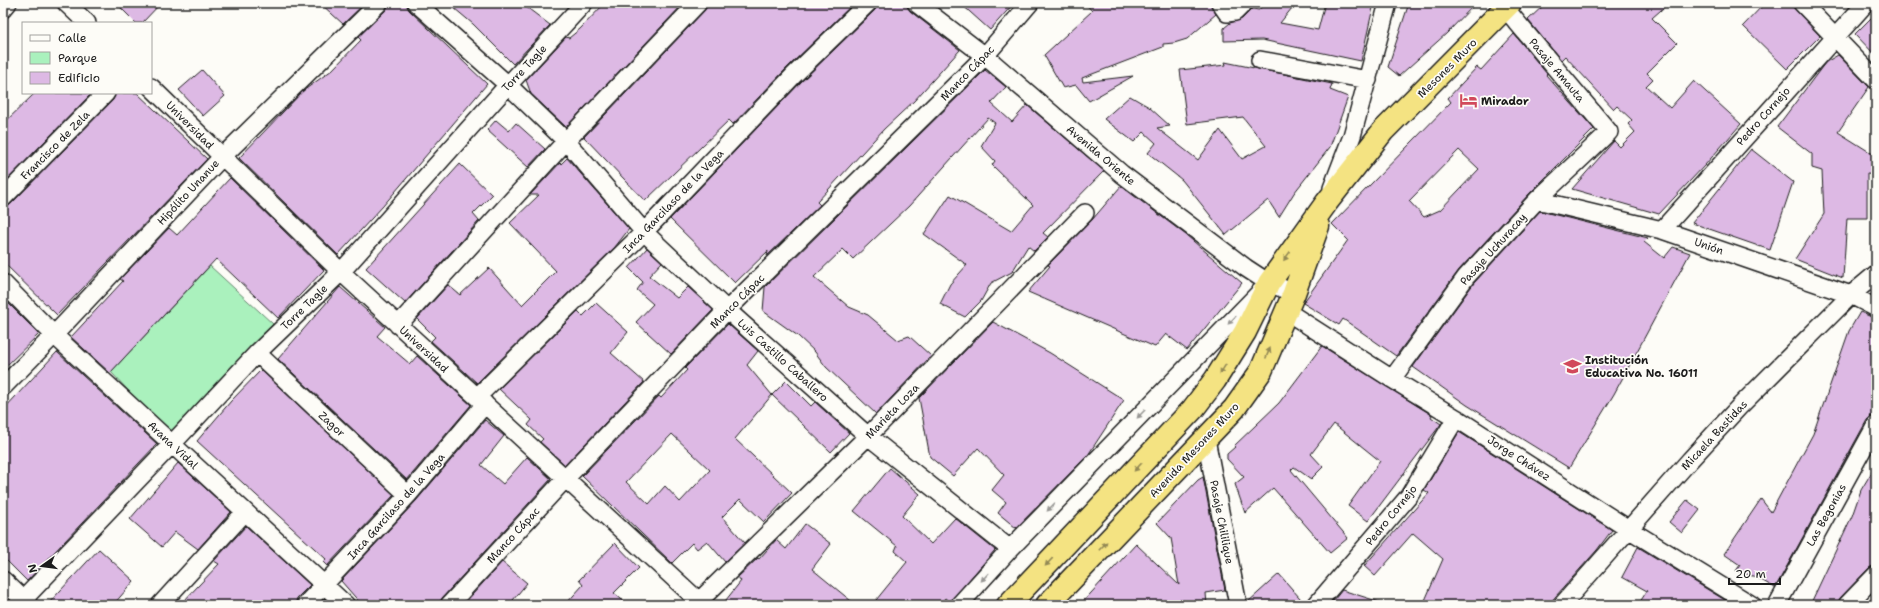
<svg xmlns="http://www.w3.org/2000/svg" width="1879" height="608" viewBox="0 0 1879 608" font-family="'Shantell Sans',sans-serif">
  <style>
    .green { fill: #aaf1bd; stroke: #63866c }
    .building { fill: #ddb9e4; stroke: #1c1c1c; fill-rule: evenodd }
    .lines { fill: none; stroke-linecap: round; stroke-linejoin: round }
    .minor-casing { stroke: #1c1c1c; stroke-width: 20 }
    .highway-casing { stroke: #1c1c1c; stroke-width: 25 }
    .minor { stroke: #fdfcf7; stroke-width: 17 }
    .highway { stroke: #f4e382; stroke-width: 22 }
    .oneway { fill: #938954 }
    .oneway2 { fill: #989794 }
    .labels { text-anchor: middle; stroke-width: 3.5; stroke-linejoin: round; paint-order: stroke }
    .street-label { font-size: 11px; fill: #1c1c1c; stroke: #fdfcf7 }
    .poi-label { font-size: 11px; font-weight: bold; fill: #1c1c1c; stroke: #fdfcf7; text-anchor: start }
  </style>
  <rect width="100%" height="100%" fill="#fdfcf7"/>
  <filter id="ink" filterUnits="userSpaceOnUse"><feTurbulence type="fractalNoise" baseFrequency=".025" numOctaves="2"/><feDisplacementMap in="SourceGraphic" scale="8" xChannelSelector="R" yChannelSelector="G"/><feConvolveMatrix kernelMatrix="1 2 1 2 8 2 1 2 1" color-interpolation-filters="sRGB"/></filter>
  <g filter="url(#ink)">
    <!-- green -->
    <path class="green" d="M210,266L273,324L170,435L111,372Z"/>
    <!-- building -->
    <path class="building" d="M116,3H161L142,23H136Z
      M320,3H365L343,24Z
      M389,3H406L409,10L487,84L383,206L338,255L239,158L303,91L332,70L361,40L358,37L386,10Z
      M448,3H521L550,25L513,64L473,24Z
      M605,3H684L566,127L531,94L526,80L566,37L569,38L580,29Z
      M708,3H854L787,68L733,124L729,120L645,201L584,137L705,10Z
      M878,3L906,4L910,11L960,50L914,101L884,129L817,202L820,205L767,256L768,251L735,283L670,219L801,82L875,10Z
      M960,3H1014L990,30Z
      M1085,3H1210L1216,14L1187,39L1174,43L1163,44V47L1082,78L1083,82L1133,76L1089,101L1076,85L1063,88L1044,55L1092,11Z
      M1264,3H1296L1280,23L1318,30L1325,3H1374L1361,61L1262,40L1224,41V28L1230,23L1242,19L1252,9L1259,10Z
      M1409,3H1476L1447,33L1399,76L1388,67Z
      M1546,3H1669L1652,18L1677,43L1647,73L1653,79L1646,86L1670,108L1694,81L1741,124L1705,165L1659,214L1572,189L1614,141L1620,147L1635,132L1628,124L1632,120L1617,106L1614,109L1565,56L1561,60L1528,20Z
      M1765,3H1789L1820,36L1787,69L1743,26Z
      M1876,13V56L1855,34Z
      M1514,34L1547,74L1546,75L1594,129L1530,193L1459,270L1396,356L1343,319L1339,325L1303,303L1348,240L1332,224L1451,102L1448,98L1477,67L1481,70ZM1459,150L1479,169L1440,210L1424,217L1409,201Z
      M1838,55L1869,87L1838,132L1876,156V175L1867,174V218H1847L1843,278L1795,259L1824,214L1822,171L1812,168V154L1777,127L1822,67L1826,62Z
      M1225,62L1332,84L1330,90L1348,97L1330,147L1294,193L1279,217L1268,200L1226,235L1182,180L1148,153L1156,143L1144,132L1134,142L1104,119L1130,96L1149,107L1170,126L1157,128L1198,160L1220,130L1242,159L1266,146L1243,117L1187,124L1180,70L1226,65Z
      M202,70L225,96L203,116L179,90Z
      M985,70L1006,87L991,103L1012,122L1027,105L1104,171L1043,233L1048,237L1034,251L1028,246L1012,272L991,283L981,301L965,317L940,304L950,284L967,265L924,234L950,195L1011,231L1033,205L992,165L995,161L981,146L995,123L988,118L909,206L853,259L843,249L814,277L849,307L868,315L898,340L909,336L931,356L876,414L826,367L815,352L798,336L763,311L765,287Z
      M35,93H92L3,184V124Z
      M116,93H137L207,159L57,315L3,262V208L10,205L113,100Z
      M496,120L509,131L516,123L545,149L528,167L487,130Z
      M1751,149L1793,182L1770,250L1692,223Z
      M567,158L629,229L615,247L477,383L431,341L435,337L417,319L448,285L460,295L489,268L522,305L556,271L510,223L539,195H530L560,163L561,164Z
      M460,164L492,195L473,214L479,221L405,303L366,268Z
      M230,178L324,270L278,318L216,259L110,373L71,337L123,281L120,279L169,228L177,235Z
      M1121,186L1186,235L1242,283L1187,350L1166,334L1155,347L1028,292L1050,266L1048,265L1092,220Z
      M1540,211L1648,238L1644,242L1664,258L1673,247L1690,253L1614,394L1569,468L1467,405L1413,367L1474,283Z
      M647,248L662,262L649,276L677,298L688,287L713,310L671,354L636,322L653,304L637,290L643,282L629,268Z
      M340,287L385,327L377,336L410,364L417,356L471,405L407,480L278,359Z
      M3,298L39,334L3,369Z
      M596,303L628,332L611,353L644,382L565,465L540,442L543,439L528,425L532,420L499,389L578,311L583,316Z
      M1860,312L1876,319V415L1871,416L1867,420L1775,588L1756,577L1736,571L1740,565L1724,554L1761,499L1771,512L1813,434L1849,331Z
      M993,322L1050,353L1124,400L1088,455L1016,528L998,513L1006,502L992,490L1004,475L978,448L953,476L930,457L919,398Z
      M728,324L758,351L747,365L772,395L735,439L792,493L764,522L740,499L722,517L745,543L725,562L707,541L697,549L692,543L672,563L582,476L659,396L661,398L687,370L685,368ZM672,434L710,470L680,502L665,486L649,504L626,482Z
      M1322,346L1432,415L1431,417L1441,424L1368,521L1348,506L1380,461L1334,424L1311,454L1323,467L1311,479L1294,467L1291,470L1348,538L1330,553L1273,488L1245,513L1235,484L1244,477L1227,459V454L1235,447L1234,446L1279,403Z
      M57,352L157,444L27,581L3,557V410Z
      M261,370L394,495L327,566L323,562L326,559L197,441L231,401Z
      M786,381L811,406L815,402L849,433L831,452L772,395Z
      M485,420L504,436L481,465L503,484L527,457L551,479L442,598L439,605H362L341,581L416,501Z
      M1459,432L1612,530L1597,550L1548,605H1423L1443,559L1413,533L1375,576L1364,566L1429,493L1424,490Z
      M178,463L231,512L198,549L175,532L162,547L130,519Z
      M1876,465V565L1869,568L1840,598L1837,605H1810L1852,516L1861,490Z
      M890,468L920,494L902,516L931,544L955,518L995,550L950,602L945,598L939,605H872L907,562L895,551L897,546L854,511Z
      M1203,477L1225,590L1206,593L1207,605H1080L1136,544L1179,585L1171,538L1157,523L1198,480Z
      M1687,500L1700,510L1682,533L1669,522Z
      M805,524L831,544L812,569L856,605H722L741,581L738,577L758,558L759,559L776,540L786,549Z
      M246,526L310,585L297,598L295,605H180L219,564L214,561Z
      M615,543L639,568L614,593L628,605H565L583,585L579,580Z
      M1638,547L1733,605H1638L1647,591L1622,577Z
      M99,549L134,581L113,605H47Z
      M502,562L527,583L509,605H463Z
      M1279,574L1306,605H1248V602Z
      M1342,590L1380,602V605H1330Z
      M325,599L331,605H319Z"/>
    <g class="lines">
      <defs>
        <path id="minor" d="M66,3L87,23
          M416,3L508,85L566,141L644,232L727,310L868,436L1010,549
          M916,3L985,56L1122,174L1246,268L1269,283L1294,293
          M1220,3L1227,13L1235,12L1244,3
          M1802,3L1876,80
          M3,9L8,3
          M1260,60L1368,80
          M151,87L341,272L703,605
          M1332,188L1352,136L1388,3
          M3,198L106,93
          M1537,200L1662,230L1851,295L1876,308
          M1662,230L1866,3
          M3,283L54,335L346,605
          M1286,311L1392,379L1456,418L1630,530L1752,605
          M398,325L566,141L698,3
          M257,353L408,495
          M1392,379L1466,277L1537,200L1609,132L1505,8
          M3,387L54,335L222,157L379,3
          M477,397L644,232L794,75L868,3
          M1206,439L1238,605
          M3,580L29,605
          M18,605L172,444L257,353L341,272L508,85L584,3
          M160,605L245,512
          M305,605L408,495L485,404
          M449,605L566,478L727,310L985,56L1030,3
          M695,605L868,436L1085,213
          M959,605L1010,549L1262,290
          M1316,605L1409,496L1456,418
          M1562,605L1690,460L1739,407L1851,295L1876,274
          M1777,605L1876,425
          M1847,605L1876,575"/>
        <path id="highway" d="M1008,605L1193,409L1215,380L1245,332L1269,283L1327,202L1383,131L1510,3
          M1047,605L1234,409L1261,371L1294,293L1318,226"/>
      </defs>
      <!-- minor casing -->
      <use href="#minor" class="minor-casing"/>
      <!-- highway casing -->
      <use href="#highway" class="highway-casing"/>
      <!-- minor -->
      <use href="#minor" class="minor"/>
      <!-- highway -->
      <use href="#highway" class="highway"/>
    </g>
    <!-- one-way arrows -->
    <defs><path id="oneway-solid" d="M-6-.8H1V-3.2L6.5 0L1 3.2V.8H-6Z"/></defs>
    <g class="oneway">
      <use href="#oneway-solid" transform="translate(1287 256) rotate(126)"/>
      <use href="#oneway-solid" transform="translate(1268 353) rotate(-67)"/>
      <use href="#oneway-solid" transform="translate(1223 369) rotate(122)"/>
      <use href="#oneway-solid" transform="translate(1138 467) rotate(133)"/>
      <use href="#oneway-solid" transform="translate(1103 546) rotate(-46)"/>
      <use href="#oneway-solid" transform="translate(1049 562) rotate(133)"/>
    </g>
    <g class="oneway2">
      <use href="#oneway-solid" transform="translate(1232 320) rotate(134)"/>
      <use href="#oneway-solid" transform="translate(1141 414) rotate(134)"/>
      <use href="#oneway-solid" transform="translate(1051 507) rotate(134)"/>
      <use href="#oneway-solid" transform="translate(985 577) rotate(133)"/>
    </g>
  </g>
  <!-- icons -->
  <defs>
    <symbol id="hotel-bare" viewBox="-9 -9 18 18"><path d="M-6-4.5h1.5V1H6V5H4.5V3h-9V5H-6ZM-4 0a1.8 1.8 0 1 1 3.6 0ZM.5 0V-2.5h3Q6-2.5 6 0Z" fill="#d1495b" stroke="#fdfcf7" stroke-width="2.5" paint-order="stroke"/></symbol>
    <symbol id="school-bare" viewBox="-9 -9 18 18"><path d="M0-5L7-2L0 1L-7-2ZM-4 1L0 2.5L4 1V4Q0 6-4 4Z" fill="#d1495b" stroke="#fdfcf7" stroke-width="2.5" paint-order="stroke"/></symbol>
  </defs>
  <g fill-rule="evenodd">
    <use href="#hotel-bare" x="1456" y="88" width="25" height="25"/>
    <use href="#school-bare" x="1560" y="354" width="25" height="25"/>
  </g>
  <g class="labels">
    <!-- street labels -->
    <g class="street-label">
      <text transform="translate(524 68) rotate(-47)" y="4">Torre Tagle</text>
      <text transform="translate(1447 68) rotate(-45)" y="4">Mesones Muro</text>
      <text transform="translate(1557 70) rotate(50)" y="4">Pasaje Amauta</text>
      <text transform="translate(967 73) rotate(-46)" y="4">Manco Cápac</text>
      <text transform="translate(1763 116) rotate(-48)" y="4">Pedro Cornejo</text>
      <text transform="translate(190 125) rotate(45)" y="4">Universidad</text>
      <text transform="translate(55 145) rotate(-45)" y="4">Francisco de Zela</text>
      <text transform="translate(1101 155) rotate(40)" y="4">Avenida Oriente</text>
      <text transform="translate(188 192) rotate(-47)" y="4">Hipólito Unanue</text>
      <text transform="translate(673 201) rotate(-46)" y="4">Inca Garcilaso de la Vega</text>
      <text transform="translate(1709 246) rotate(19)" y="4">Unión</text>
      <text transform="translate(1493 249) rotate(-48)" y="4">Pasaje Uchuracay</text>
      <text transform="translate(737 301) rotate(-45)" y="4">Manco Cápac</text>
      <text transform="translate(304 307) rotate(-44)" y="4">Torre Tagle</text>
      <text transform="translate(424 349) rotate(43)" y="4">Universidad</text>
      <text transform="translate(783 360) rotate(42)" y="4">Luis Castillo Caballero</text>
      <text transform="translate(892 411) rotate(-46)" y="4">Marieta Loza</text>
      <text transform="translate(332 424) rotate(43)" y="4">Zagor</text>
      <text transform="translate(1714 435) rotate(-47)" y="4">Micaela Bastidas</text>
      <text transform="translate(173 445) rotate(43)" y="4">Arana Vidal</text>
      <text transform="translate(1194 450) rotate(-47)" y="4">Avenida Mesones Muro</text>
      <text transform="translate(1519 458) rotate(33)" y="4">Jorge Chávez</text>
      <text transform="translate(396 506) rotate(-48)" y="4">Inca Garcilaso de la Vega</text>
      <text transform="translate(1391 515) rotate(-51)" y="4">Pedro Cornejo</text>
      <text transform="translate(1826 515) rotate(-61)" y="4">Las Begonias</text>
      <text transform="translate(1222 522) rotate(79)" y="4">Pasaje Chililique</text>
      <text transform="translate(513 535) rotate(-47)" y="4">Manco Cápac</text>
    </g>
    <!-- poi labels -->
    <g class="poi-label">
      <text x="1481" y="105">Mirador</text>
      <text x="1585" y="364">Institución<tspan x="1585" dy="13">Educativa No. 16011</tspan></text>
    </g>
  </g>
  <!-- margin -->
  <rect width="1879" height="608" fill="none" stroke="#fdfcf7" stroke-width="16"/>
  <rect x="8" y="8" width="1863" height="592" fill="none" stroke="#1c1c1c" stroke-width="1.5" filter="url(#ink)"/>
  <!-- legend -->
  <rect x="22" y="22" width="130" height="72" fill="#fdfcf7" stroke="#a3a29f"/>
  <rect x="30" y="35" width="20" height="6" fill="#fdfcf7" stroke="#a3a29f"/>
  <text x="58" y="42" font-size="12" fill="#1c1c1c">Calle</text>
  <rect x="30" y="52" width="20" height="12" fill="#aaf1bd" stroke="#a3a29f"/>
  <text x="58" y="62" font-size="12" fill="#1c1c1c">Parque</text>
  <rect x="30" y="72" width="20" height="12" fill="#ddb9e4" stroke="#a3a29f"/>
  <text x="58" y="82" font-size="12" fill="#1c1c1c">Edificio</text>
  <!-- north arrow -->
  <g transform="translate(42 566) rotate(256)" stroke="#fdfcf7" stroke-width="3" paint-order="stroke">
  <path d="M0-3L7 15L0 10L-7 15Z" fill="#1c1c1c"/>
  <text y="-6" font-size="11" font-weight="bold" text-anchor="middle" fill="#1c1c1c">N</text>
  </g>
  <!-- scale -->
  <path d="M1729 578v6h51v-6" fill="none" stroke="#1c1c1c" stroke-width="2"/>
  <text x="1735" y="578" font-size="12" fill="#1c1c1c" stroke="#fdfcf7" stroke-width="3" paint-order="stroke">20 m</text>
</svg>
